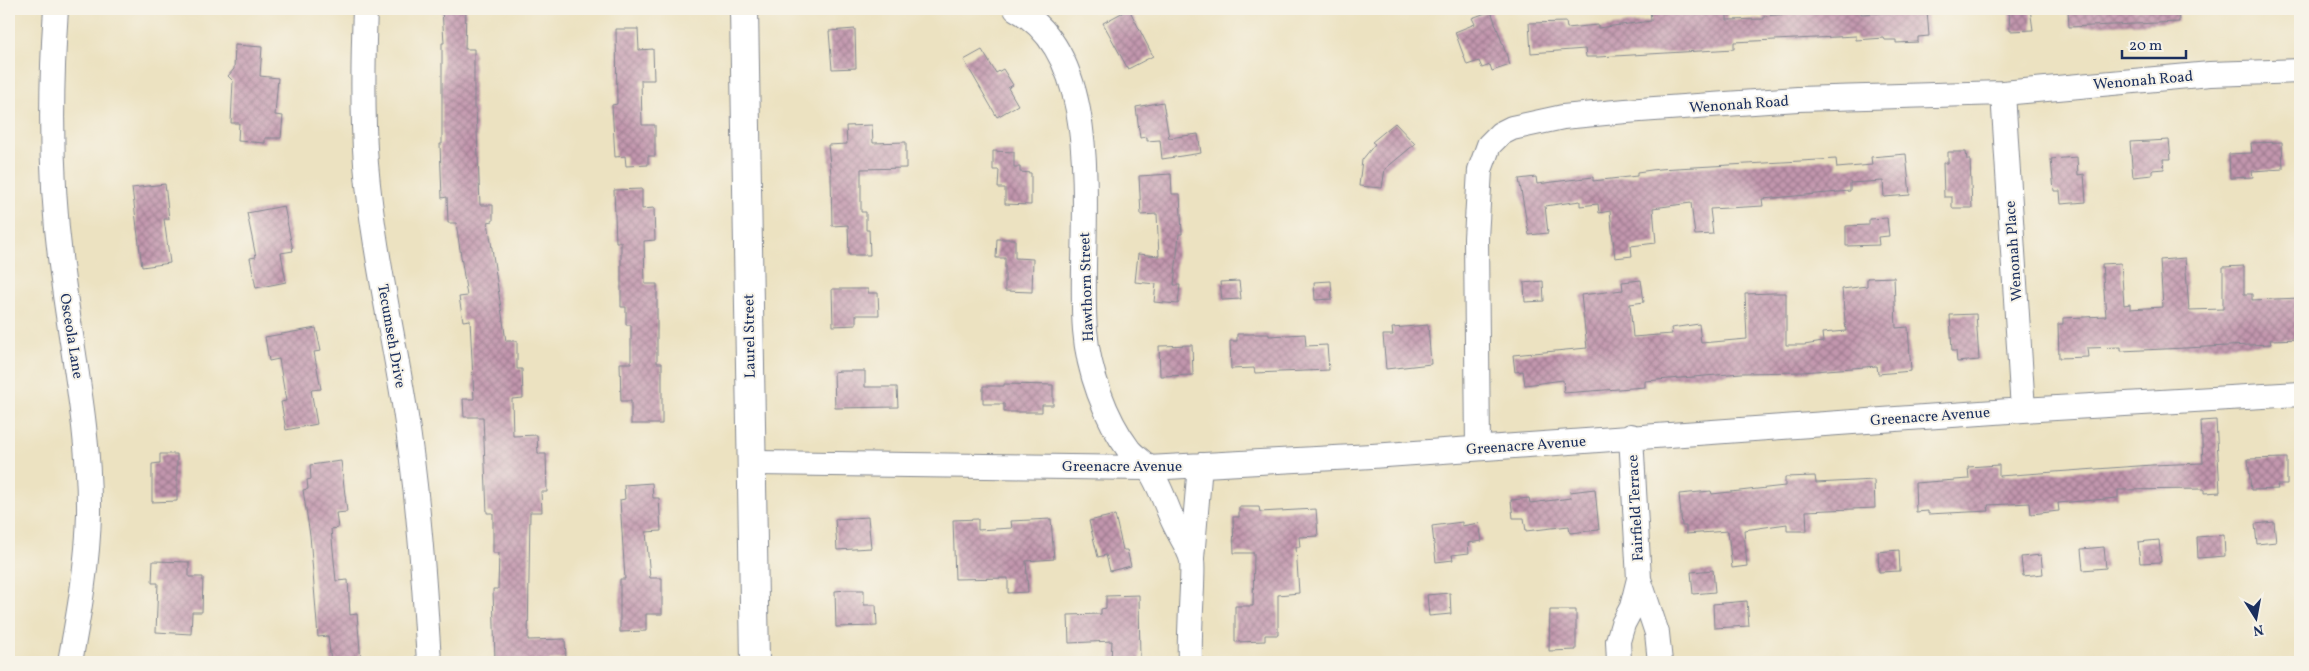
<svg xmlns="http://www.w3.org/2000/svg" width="2309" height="671" viewBox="0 0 2309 671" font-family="Vollkorn,serif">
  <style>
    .building { fill: url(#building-cross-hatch) }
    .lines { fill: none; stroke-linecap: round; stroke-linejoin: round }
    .street-casing { stroke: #848890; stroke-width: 26 }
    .secondary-casing { stroke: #848890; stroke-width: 30 }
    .street { stroke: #fff; stroke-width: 24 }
    .secondary { stroke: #fff; stroke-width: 28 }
    .labels { text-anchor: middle; stroke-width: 4; stroke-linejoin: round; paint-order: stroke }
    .street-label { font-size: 15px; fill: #1b2f5e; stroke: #f7f3e8 }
  </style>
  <defs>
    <pattern id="building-cross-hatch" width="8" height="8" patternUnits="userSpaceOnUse" patternTransform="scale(1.25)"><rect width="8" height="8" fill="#c296ad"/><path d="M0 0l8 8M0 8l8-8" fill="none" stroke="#9d7b90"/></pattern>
  </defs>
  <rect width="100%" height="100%" fill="#f7f3e8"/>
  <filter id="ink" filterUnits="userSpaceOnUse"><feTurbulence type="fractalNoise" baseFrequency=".02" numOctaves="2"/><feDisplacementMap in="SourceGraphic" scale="10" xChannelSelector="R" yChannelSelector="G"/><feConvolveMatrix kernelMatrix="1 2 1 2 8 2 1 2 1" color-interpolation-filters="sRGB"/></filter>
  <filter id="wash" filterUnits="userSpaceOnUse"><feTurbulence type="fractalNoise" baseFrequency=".0096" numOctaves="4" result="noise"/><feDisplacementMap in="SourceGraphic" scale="20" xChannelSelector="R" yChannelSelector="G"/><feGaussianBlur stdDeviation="1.12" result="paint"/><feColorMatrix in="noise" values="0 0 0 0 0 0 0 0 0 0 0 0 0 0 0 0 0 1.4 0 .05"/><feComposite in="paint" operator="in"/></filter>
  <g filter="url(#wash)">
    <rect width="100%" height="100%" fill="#ece2c1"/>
    <g id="blocks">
      <!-- building -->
      <path class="building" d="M442,9H466L465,49H474V108H476L480,205H493V221L488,222L506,341H517V369H522L523,398L512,399L513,436L537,435L538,454H546L547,492H541L542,512H530L528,640L565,639L566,659L549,660V662H495L493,589H498L499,553H493V513H487L483,417H464L463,399H474L470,320L463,321L459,297L467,296L456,223H448L447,197L442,198L440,144H442V43H444Z
        M1129,9L1153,56L1128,69L1103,23Z
        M1650,9H1688V13L1727,11V20L1764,19V16L1826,11L1825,9H1861V14L1927,10L1929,36L1918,37V42L1896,43V40H1885L1884,38L1856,40V36L1734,42V49L1598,57H1586L1585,49L1531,53L1529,23L1566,22L1567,28L1598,25V28L1651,21Z
        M2009,9H2030L2033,30L2010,31Z
        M2068,9H2178L2179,22L2069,27Z
        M1491,11L1510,65L1492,71L1490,65L1482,68L1479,61L1467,65L1455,32L1475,24L1472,18Z
        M616,29H638L639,50L653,49L654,80H641L642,125H655V156H648V165L626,166L625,156L615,157L612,105L617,104Z
        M855,29L856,68L832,69L829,31Z
        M235,45L262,47L260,76L278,78L275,115L283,116L281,138H265V143L238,141L239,123H231L233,81L228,76L234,69Z
        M982,50L996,73L1003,69L1013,85L1008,88L1018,105L997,117L964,60Z
        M1163,102L1169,138L1198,134L1201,153L1162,159L1160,140L1147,141V137L1140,138L1136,107Z
        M1395,123L1415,144L1385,169L1382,188L1359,186L1362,160L1375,144L1372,142Z
        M872,125L873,143L906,142V168L861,169V212H866V230H869L870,255H849L848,225L832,226L831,174L828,145L847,144L846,126Z
        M2169,140L2171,159H2163L2164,169L2152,170V175L2133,177L2130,142Z
        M2282,142L2283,169L2252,171L2253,177L2230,178L2229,154L2252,153L2251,143Z
        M993,151L1014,152V167H1020V172L1031,173V205L1005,204V188H998L999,170H993Z
        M1948,152H1966L1967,160H1970L1972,208H1952V197H1944L1943,163H1948Z
        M1906,154L1910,195L1884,197L1883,181L1850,183V191L1762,199L1763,206L1710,209L1713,234L1695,235L1691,203L1653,208L1656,243L1631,246L1632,256L1615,258L1610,211L1599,213L1598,204L1580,206V201L1545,206L1548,233L1529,235L1519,179L1536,177L1537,184L1593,177V181L1637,176V172L1659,169L1836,159L1837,168L1872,165L1871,157Z
        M2077,157L2078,175L2084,174L2086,202L2061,204L2060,191H2054L2051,159Z
        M1171,174L1172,194H1180L1182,234H1179L1174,285H1180L1178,304L1154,302L1156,284L1135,282L1138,254L1159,256L1157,214L1141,215L1139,176Z
        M165,184L169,219H164L170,263L142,267L132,188Z
        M642,189V209L654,208L655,240L644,241L645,284H657V363H662V424H631V401H621L620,363H631V325H626V307H621V242H616L614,190Z
        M284,206L293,251L281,253L286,282L256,288L250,258L256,257L247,213Z
        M1887,218L1889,236L1878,237L1879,245L1846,246V226L1869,225V219Z
        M997,239H1015V258L1033,259L1032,292L1005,291V258H996Z
        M2185,258L2189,310L2223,309V267L2244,266V294H2252V300L2300,298V339L2270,340L2271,344L2121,351V347L2087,348L2088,357L2059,358L2058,324H2063V318L2106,316L2102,264L2121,263L2124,305L2130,304V309L2163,307L2160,260Z
        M1894,277L1896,328L1908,327L1911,371L1878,374L1877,366L1802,372L1741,373L1645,381V387L1564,393L1563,380L1525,385L1523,371L1515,372L1513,355L1587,348L1581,295L1623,290L1622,282L1641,280L1644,302L1630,304L1633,337L1672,334L1671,328L1699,324L1701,343L1747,339L1745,294L1773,293H1786V345H1804L1823,342L1822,333L1846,331L1842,289L1867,286V278Z
        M1239,281L1241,299L1222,300L1220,282Z
        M1331,281L1332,299L1315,300L1314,282Z
        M1543,281L1544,301L1525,302L1524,283Z
        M832,289H868V293H878L879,315H856V325L833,326Z
        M1976,314L1979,360L1957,362L1956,351H1952L1950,315Z
        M1428,325L1431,364L1386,369L1383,335H1393L1392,328Z
        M316,328L321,351L314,352L321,389L311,390L317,424L286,430L281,402L286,401L279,359L269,361L265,337Z
        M1237,334H1269V336L1305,334L1306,346L1327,345L1329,370L1255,373L1254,368L1231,369L1230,341H1237Z
        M1192,345L1193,375L1160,376L1159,346Z
        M840,371H865V387H897L898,407L835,408L834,372Z
        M1004,384L1053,385V405H1042V412H1004V404H983V386H1004Z
        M2216,420L2220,492L2204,493V489L2118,490V498L2058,503L2059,511L2031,514L2030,503L1988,505L1989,511L1928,514V511L1916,512L1915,483L1969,479L1968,467L1999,465V476L2152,465L2203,463L2201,421Z
        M160,454H177V501L152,502V464L160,463Z
        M2287,458V485H2277L2278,489L2251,490L2248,459Z
        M341,461L347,512L336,513L338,528L331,529L336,581L348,580L350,615L357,614L361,662H331L328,636L318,637L310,535L303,490L308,489L307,480L311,479L310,465Z
        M1815,476L1816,483L1874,480L1875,508L1806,511L1807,531H1787V524L1744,530L1747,566L1732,568L1728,531L1686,534V526H1682L1679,494L1711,491L1712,494L1785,486V477Z
        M652,483L653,498H659L661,531L646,532L650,578H662V614H646V631L620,632V579H625L620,500L625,499L624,485Z
        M1595,489L1599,530L1570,533L1569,526L1526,531L1524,518H1513L1511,500L1529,498L1530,503L1571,498L1570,492Z
        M1239,507H1259L1260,512L1316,509L1318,536L1299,537L1300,547H1296L1299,593L1278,595V635H1265V641L1235,642V606H1253L1254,553H1234L1233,517H1239Z
        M1115,515L1123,550H1127L1131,566L1110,571L1106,555L1098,557L1089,521Z
        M868,517L871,548L837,550L835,519Z
        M978,519V530L1012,528L1011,521L1051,519L1054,559L1026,561L1028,592L1008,593V578L955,579L953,520Z
        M1462,522V526L1479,523L1482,541L1468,543L1469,553L1452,555L1453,560L1436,562L1432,526Z
        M2274,522L2276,542L2257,544L2255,524Z
        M2224,535L2225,556L2198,558L2197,537Z
        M2159,540L2161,562L2140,563L2138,542Z
        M2104,547L2106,568L2083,570L2081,549Z
        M1899,550L1900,571L1879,572L1878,552Z
        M2041,555L2043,574L2023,576L2021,557Z
        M153,561L189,562V577H203L202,612H192L191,634L156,632L158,583H152Z
        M1713,570L1715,592L1693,594L1691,572Z
        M846,590H864V605H876L877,626L836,627L835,591Z
        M1450,593L1451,614L1429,616L1427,595Z
        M1139,595L1140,662H1111L1112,641L1069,643L1068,615L1101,614V609L1106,608V596Z
        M1747,601L1749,626L1714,628L1713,604Z
        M1550,610H1576V650L1549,651Z"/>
    </g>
  </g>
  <g filter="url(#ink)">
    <use href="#blocks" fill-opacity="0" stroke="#848890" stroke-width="1"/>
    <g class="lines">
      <defs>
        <path id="street" d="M56,9C50,95 50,179 61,265C71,348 90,429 89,513C88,563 79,613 70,662
          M365,9C363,61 362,112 366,164C373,247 392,328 405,410C418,493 424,578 429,662
          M1016,9C1112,61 1077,239 1085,330C1088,370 1105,418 1129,450C1135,457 1143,461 1148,468C1159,482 1166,506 1174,523C1179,534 1189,548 1192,560C1193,568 1192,578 1192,587C1191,612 1189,637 1190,662
          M2003,93L2023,410
          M1631,436L1639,579L1657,633L1660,662
          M1478,448L1476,238L1480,170L1489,145L1500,134L1512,128L1563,117L1626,111L1798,99L2003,93L2210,74L2300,71
          M751,463L1148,468L1372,456L2023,410L2300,394
          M1192,558L1200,465
          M1619,662L1618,641L1623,624L1632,607L1639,579"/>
        <path id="secondary" d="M744,9L755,662"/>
      </defs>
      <!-- street casing -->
      <use href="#street" class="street-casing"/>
      <!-- secondary casing -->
      <use href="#secondary" class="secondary-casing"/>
      <!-- street -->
      <use href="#street" class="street"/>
      <!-- secondary -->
      <use href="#secondary" class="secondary"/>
    </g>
  </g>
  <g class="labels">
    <!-- street labels -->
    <g class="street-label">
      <text transform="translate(2143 80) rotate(-5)" y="5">Wenonah Road</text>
      <text transform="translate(1739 104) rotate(-4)" y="5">Wenonah Road</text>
      <text transform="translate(2013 251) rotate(-94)" y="5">Wenonah Place</text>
      <text transform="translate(1086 287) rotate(-92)" y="5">Hawthorn Street</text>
      <text transform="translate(72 336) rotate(81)" y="5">Osceola Lane</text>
      <text transform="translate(392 336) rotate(80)" y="5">Tecumseh Drive</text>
      <text transform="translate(749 336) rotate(-91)" y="5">Laurel Street</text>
      <text transform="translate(1930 416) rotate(-4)" y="5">Greenacre Avenue</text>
      <text transform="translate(1526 445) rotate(-4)" y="5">Greenacre Avenue</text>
      <text x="1122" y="471">Greenacre Avenue</text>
      <text transform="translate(1635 508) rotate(-93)" y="5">Fairfield Terrace</text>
    </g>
  </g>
  <!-- margin -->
  <rect width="2309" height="671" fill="none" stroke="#f7f3e8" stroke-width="30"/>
  <!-- north arrow -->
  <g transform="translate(2256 618) rotate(169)" stroke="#f7f3e8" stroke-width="4" paint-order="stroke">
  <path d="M0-4L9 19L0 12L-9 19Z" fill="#1b2f5e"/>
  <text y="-8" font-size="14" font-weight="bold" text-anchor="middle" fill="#1b2f5e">N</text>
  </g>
  <!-- scale -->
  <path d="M2122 50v8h64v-8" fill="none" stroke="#1b2f5e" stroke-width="2.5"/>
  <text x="2129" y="50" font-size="15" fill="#1b2f5e" stroke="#f7f3e8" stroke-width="4" paint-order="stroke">20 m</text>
</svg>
